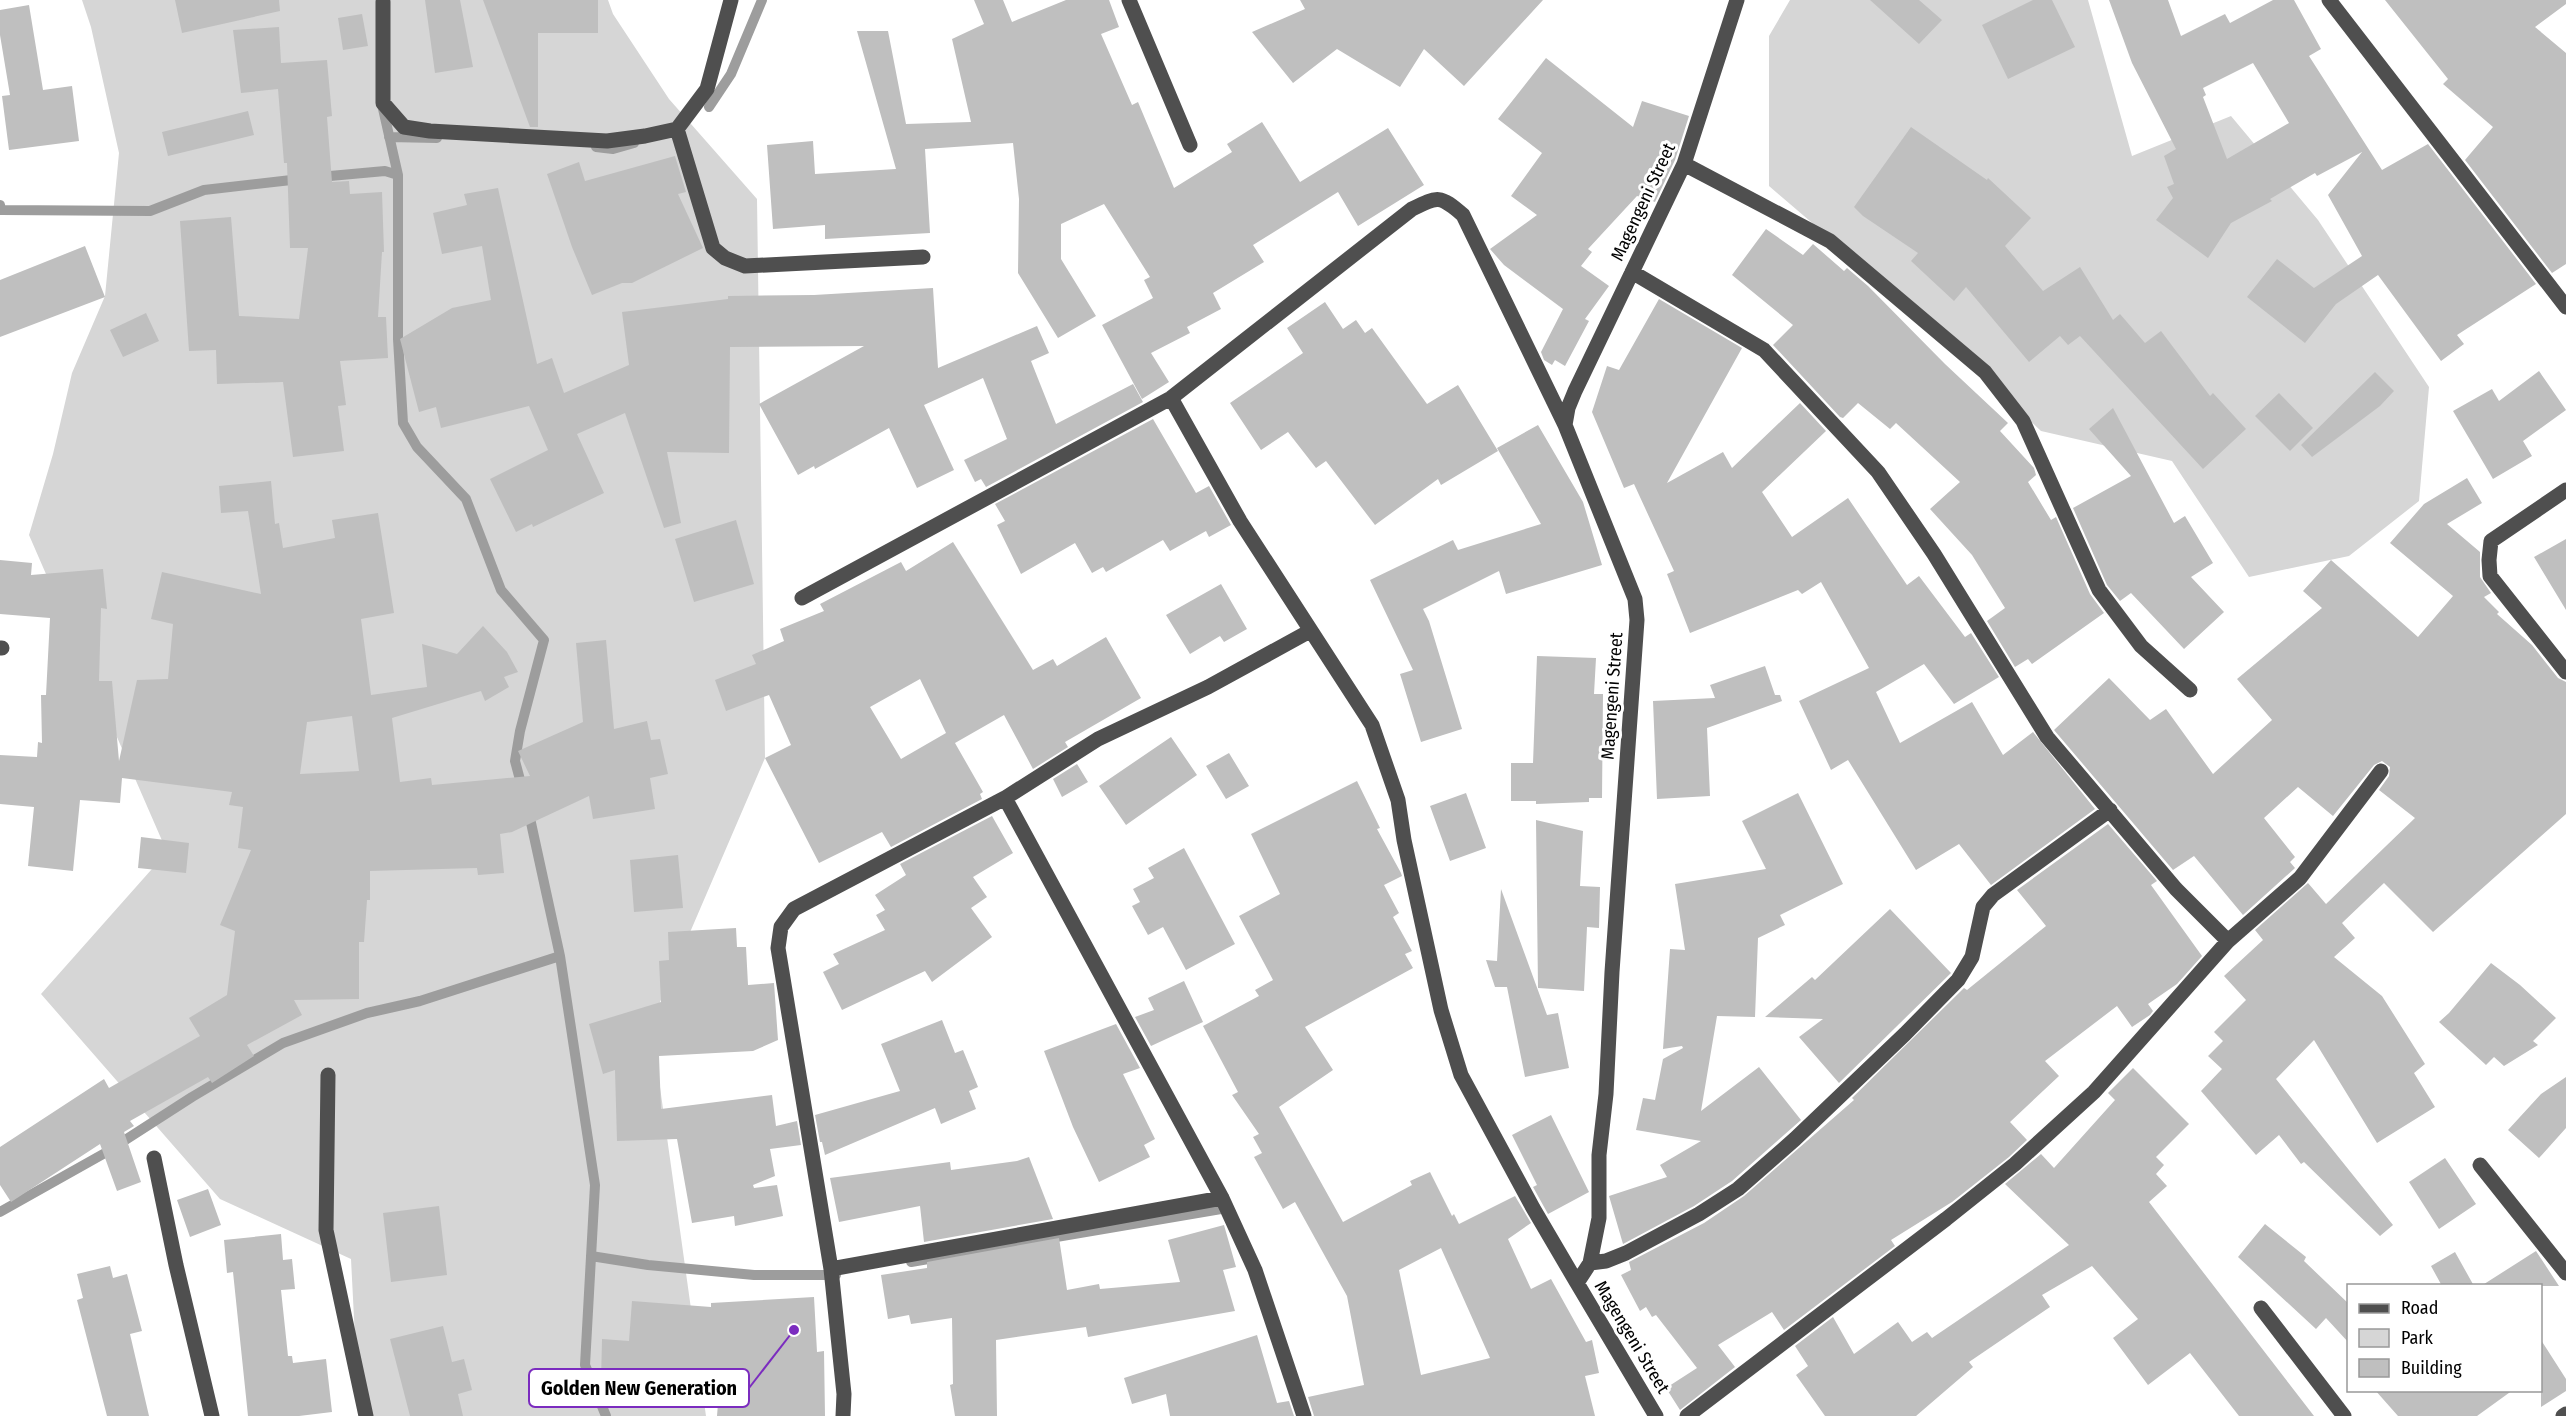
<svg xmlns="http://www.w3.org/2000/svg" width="2566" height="1416" viewBox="0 0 2566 1416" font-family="'Fira Sans Condensed',sans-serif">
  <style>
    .green { fill: #d6d6d6 }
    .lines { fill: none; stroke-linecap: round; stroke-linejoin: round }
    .stream { stroke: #9d9d9d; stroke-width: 10 }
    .building { fill: #bfbfbf; fill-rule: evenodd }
    .minor { stroke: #4f4f4f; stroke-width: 15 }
    .labels { text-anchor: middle; stroke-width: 6; stroke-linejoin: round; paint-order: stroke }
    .street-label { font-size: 18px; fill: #000; stroke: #fff }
    .leader { fill: none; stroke: #7b2cbf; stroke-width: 2 }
    .callout-dot { fill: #7b2cbf; stroke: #fff; stroke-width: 2 }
    .callout { fill: #fff; stroke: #7b2cbf; stroke-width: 2 }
    .callout-label { font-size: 20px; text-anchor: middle; font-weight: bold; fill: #000 }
  </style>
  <rect width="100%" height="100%" fill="#fff"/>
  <!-- green -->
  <path class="green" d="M82,0H608L613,14L669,99L757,199L765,758L651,1023L706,1416H359L351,1259L220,1199L41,994L167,852L29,535L53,454L72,373L105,296L119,153L91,27Z
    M1790,0H2088L2132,156L2231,116L2318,220L2429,387L2419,501L2349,556L2249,577L2172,461L2041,431L1893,292L1769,186V36Z"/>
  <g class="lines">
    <!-- stream -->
    <path class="stream" d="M381,100L398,175V339L403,423L417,447L466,499L501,590L544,640L520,731L515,761L523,791
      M709,107L731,74L762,0
      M389,137L437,138
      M596,147L613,149L634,143
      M319,177L385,171L398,175
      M0,205L1,210L150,211L204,190L300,179
      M560,956L595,1185L585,1365L606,1416
      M0,1212L105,1153L192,1097L283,1043L367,1013L420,1001L560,956L528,809
      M591,1256L648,1265L754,1275H836
      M911,1262L1221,1209"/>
  </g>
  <!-- building -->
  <path class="building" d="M175,0H279L280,11L182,33Z
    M425,0H460L473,67L435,73Z
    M483,0H598V33H538V127H530Z
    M974,0H1003L1012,22L1066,0H1109L1119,27L1101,34L1132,105L1138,102L1174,188L1232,152L1227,144L1262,122L1300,182L1388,128L1424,185L1358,226L1338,192L1253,245L1264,262L1213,293L1221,309L1187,327L1190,333L1151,353L1169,382L1142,399L1102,325L1153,298L1144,280L1150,277L1104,204L1061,224V259L1096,316L1058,338L1018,273L1019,199L1013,143L925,149L930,233L825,239V225L773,229L767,145L813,141L815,174L896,169L857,31H888L906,124L971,122L952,39L984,24Z
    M1300,0H1543L1464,86L1424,49L1400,87L1337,49L1293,83L1252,32L1305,9Z
    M1870,0H1919L1942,20L1919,44Z
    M2033,0H2052L2075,47L2008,79L1982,25Z
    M2109,0H2168L2181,36L2225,14L2230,23L2273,0H2294L2321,49L2309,56L2382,170L2428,144L2536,284L2457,335L2464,344L2441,361L2378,275L2336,304L2305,343L2247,297L2277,259L2314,288L2362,256L2328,195L2362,152L2317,176L2315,173L2270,199L2272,201L2231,223L2208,258L2156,220L2173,198L2167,187L2174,184L2164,156L2176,149L2132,63ZM2253,63L2289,123L2227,159L2203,97L2206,95L2203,88Z
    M2385,0H2566V4L2535,27L2566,53V264L2552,273L2465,160L2493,127L2443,84L2448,79Z
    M29,5L43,90L72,86L79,141L9,150L2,96L10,95L0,35V10Z
    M362,14L368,46L343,50L338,18Z
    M279,27L281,63L327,60L332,116L327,117L332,182L349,181L350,194L382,192L384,252H382L378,317H386L388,358L340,361L346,405L338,406L344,451L293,457L283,382L217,384L216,350L189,351L180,221L231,217L239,316L299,319L308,248H290L287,163H284L278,89L241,93L233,30Z
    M1546,58L1633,127L1642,101L1689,116L1675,160L1655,202L1637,196L1588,249L1592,252L1581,266L1609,286L1585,319L1589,321L1565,366L1555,360L1552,365L1544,360L1541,352L1563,309L1504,265L1490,249L1537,215L1511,196L1542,153L1498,119Z
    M248,111L254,135L168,156L162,132Z
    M1911,127L1987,180L1988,178L2031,218L2005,246L2043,291L2080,267L2113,320L2120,314L2145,343L2161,331L2210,396L2213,393L2246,429L2203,469L2080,336L2068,345L2060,336L2029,362L1966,287L1954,301L1911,261L1918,253L1863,216L1854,207Z
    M675,156L686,192L678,194L703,248L632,283H622L592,295L572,247L547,174L579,162L585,181Z
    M498,188L537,364L552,358L564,393L629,365L622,312L728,299V296L814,295L933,288L938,368L1037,326L1049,353L1031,361L1056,424L1133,384L1143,402L986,487L981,479L975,482L964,460L1007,439L983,378L924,405L954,470L917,488L889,428L815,469L814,466L798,475L759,404L864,346L730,347L729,453L667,452L681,523L664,528L625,413L577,434L604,493L533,527L532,524L516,532L490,479L548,450L529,406L441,428L436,407L419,412L400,339L452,308L491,300L482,246L442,254L433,213L467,205L464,194Z
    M1766,229L1803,255L1813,244L1844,271L1847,268L1868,286L1945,364L2008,423L2000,431L2034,468L2036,475L2028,482L2051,520L2056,517L2090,594L2104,613L2032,664L2028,659L2015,667L1987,621L2005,608L1972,555L1930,509L1960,482L1896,423L1890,429L1858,403L1843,418L1840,417L1773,345L1793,325L1732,275Z
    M85,246L105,297L0,337V280Z
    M1659,299L1742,348L1667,483L1723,452L1732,468L1800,403L1826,431L1762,492L1792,537L1848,498L1907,585L1919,576L1965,637L1971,633L1999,677L1954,704L1924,664L1876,692L1900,743L1972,702L2003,755L2033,732L2095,809L1991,885L1959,844L1916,870L1848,760L1831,770L1799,701L1869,668L1821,582L1802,594L1798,590L1690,633L1667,574L1674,571L1634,484L1624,488L1592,412L1607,366L1619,370Z
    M1325,302L1343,329L1356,320L1365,333L1372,328L1427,404L1458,385L1498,451L1441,485L1438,479L1375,525L1326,461L1316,468L1288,432L1261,450L1230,403L1303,353L1287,328Z
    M146,313L159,341L123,357L110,330Z
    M2539,371L2566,410L2523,441L2532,456L2493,479L2453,411L2492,389L2499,401Z
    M2375,372L2394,391L2380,406L2312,457L2301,445Z
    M2279,393L2313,428L2290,451L2255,416Z
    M2113,408L2174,523L2185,516L2213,563L2191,577L2224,612L2184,649L2131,593L2120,601L2107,585L2073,508L2131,476L2089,429Z
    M1153,419L1196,493L1209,486L1231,525L1209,537L1206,531L1170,551L1163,540L1106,572L1103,567L1092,573L1075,543L1021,574L997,525L1005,521L995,504Z
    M1538,425L1583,502L1602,565L1506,594L1499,571L1423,609L1429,621L1462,729L1421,742L1400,674L1413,670L1370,580L1453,540L1458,550L1541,524L1497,448Z
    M2467,478L2482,503L2447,524L2480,552V577L2491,593L2484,597L2499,612L2497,614L2532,645L2558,678L2566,682V814L2433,932L2384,883L2342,923L2355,938L2334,957L2382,996L2425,1064L2414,1073L2435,1107L2377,1143L2314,1040L2276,1079L2393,1225L2380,1236L2304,1162L2301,1164L2279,1135L2256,1155L2201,1091L2222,1069L2208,1056L2223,1041L2214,1032L2246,1000L2224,976L2263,940L2255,930L2308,883L2326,904L2415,818L2379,790L2389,776L2390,767L2382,761L2374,765L2333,816L2298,787L2264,818L2295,857L2290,862L2295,868L2243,915L2194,856L2173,870L2054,730L2109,678L2150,720L2166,709L2213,774L2272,720L2237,679L2322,608L2303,591L2331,560L2418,637L2453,596L2390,543L2424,504Z
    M271,481L275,524L279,523L283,548L335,538L332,520L378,513L394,613L361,619L371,695L427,687L422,644L457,654L483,626L507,652L518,672L504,677L509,687L485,701L481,691L392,718L400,782L431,778L432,785L530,776L518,751L583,722L576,643L606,640L614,729L647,721L651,740L660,739L668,774L650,778L655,809L593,819L589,796L512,832L500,834L504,873L478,875L477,868L370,871V900H367L364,942H359V999L294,1000L302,1015L247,1045L254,1056L212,1083L208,1077L130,1121L134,1126L124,1132L141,1182L117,1191L100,1144L11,1202L0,1185V1147L104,1079L109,1088L200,1036L189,1018L227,995L235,931L220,925L251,850L238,848L243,807L229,805L232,792L122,778L120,803L80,800L73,871L28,866L34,807L0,804V755L37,757L38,742L42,743L41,695H46L50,618L0,614V560L32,563L31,575L103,569L107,609L101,608L99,681H112L119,761L137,680L168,679L173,624L151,619L162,572L261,594L248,511L221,513L219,486ZM352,716L359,771L300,774L307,722Z
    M736,520L754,584L694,602L675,539Z
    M2566,539V610L2534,557Z
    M953,542L1033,670L1053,659L1057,666L1106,637L1141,698L1065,742L1068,747L1033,769L1004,715L955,743L983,792L980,794L982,799L891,847L882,832L819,863L765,758L791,745L769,695L726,711L715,680L756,664L752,655L784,641L780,629L824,611L820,604L901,562L906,571ZM920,679L946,733L901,759L870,707Z
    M1221,584L1247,629L1224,642L1220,636L1190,654L1166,615Z
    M1537,656L1596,658L1594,694H1603L1602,798H1589V802L1536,804V801H1511V763H1533Z
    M1765,666L1775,695H1780L1782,701L1707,728L1710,796L1657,799L1653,701L1715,698L1710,685Z
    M1171,737L1197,775L1126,825L1099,786Z
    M1229,753L1249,786L1226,799L1206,766Z
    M1077,764L1088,782L1062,797L1053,779Z
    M1357,781L1380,828L1377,829L1401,873L1402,876L1384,885L1399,913L1393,917L1412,951L1405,954L1413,968L1305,1027L1333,1070L1279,1107L1343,1222L1412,1185L1410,1181L1430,1172L1452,1216L1454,1214L1459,1224L1515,1196L1531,1223L1508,1239L1531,1289L1551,1279L1586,1342L1592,1340L1599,1373L1585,1376L1595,1416H1314L1308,1397L1364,1385L1347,1296L1295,1202L1283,1209L1254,1157L1262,1153L1253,1137L1259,1134L1232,1095L1238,1092L1203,1026L1259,996L1255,990L1273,980L1239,916L1280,894L1251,834ZM1441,1248L1490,1358L1421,1375L1399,1270Z
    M1466,793L1486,848L1450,861L1430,806Z
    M1798,793L1843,884L1780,915L1785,925L1758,938L1755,1017L1717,1016L1701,1111L1759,1067L1801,1120L1732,1181L1694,1206L1623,1244L1609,1196L1667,1177L1660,1165L1701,1141L1636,1130L1643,1098L1655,1100L1663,1059L1683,1048L1682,1046L1663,1049L1670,949L1685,950L1675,884L1766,869L1742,821Z
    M992,816L1013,853L973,877L987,897L971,908L992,937L932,982L925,971L842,1010L823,972L839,964L833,954L885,930L876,915L885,910L875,895L906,875L900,864Z
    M1536,820L1583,831L1580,886L1600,887L1599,928L1587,927L1584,991L1538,988Z
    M2108,824L2157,881L2151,885L2202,956L2177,984L2148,1004L2153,1011L2150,1015L2132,1027L2117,1006L2045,1061L2059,1076L2010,1122L2027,1140L2009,1157L1952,1202L1891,1240L1895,1246L1784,1330L1772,1312L1718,1345L1735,1367L1680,1410L1666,1388L1697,1368L1656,1315L1652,1317L1646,1307L1640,1311L1621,1275L1631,1270L1629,1262L1704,1223L1744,1196L1854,1100L1852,1098L1964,988L1967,990L2046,926L2017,890Z
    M141,837L189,843L186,873L138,868Z
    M1184,848L1235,944L1186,970L1163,927L1148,935L1132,906L1140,902L1133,889L1154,878L1148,868Z
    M678,855L683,908L634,912L630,860Z
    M1501,889L1547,1015L1558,1013L1569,1068L1525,1077L1507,987H1495L1486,960L1497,961Z
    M1890,909L1951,973L1839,1083L1799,1037L1823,1019L1765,1017L1812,977L1815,980Z
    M736,928L737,947H746L748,985L774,983L778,1040L753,1051L659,1056L661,1109L772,1095L776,1126L797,1121L801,1145L770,1149L775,1176L753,1185L754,1188L777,1185L783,1216L735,1226L734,1216L692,1223L677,1139L617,1141L615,1070L603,1074L589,1024L661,1002L659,961L669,960L668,932Z
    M2491,963L2520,985L2556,1018L2533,1041L2538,1045L2504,1066L2494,1057L2486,1065L2439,1022L2449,1013Z
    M1184,981L1203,1022L1151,1046L1135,1017L1154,1010L1148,998Z
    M942,1020L955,1053L963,1050L978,1087L969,1091L976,1109L941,1124L935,1108L825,1155L822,1142H820L815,1115L900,1091L881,1044Z
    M1116,1024L1140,1068L1123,1074L1155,1139L1144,1145L1150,1157L1099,1182L1073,1127L1044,1051Z
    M2133,1068L2189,1124L2156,1157L2164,1165L2156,1174L2167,1186L2149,1202L2314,1416H2239L2190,1353L2148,1385L2113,1338L2138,1319L2092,1266L2042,1295L2050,1307L1969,1362L1973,1367L1916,1416H1825L1796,1375L1808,1366L1795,1346L1833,1317L1854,1354L1898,1322L1912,1342L1927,1332L1932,1338L2069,1245L2005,1184L2041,1154L2054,1168L2115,1100L2108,1093Z
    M2566,1077V1128L2539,1158L2508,1130L2541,1094Z
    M1551,1115L1589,1192L1548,1214L1533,1187L1537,1185L1512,1135Z
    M1029,1157L1053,1219L924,1242L920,1206L839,1222L830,1178L950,1162L951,1170L1017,1161Z
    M2445,1158L2476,1204L2439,1229L2409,1182Z
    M208,1189L221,1225L190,1237L177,1200Z
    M439,1206L447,1275L391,1282L383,1213Z
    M2265,1224L2306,1257L2304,1261L2349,1304V1343L2326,1318L2316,1329L2238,1257Z
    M1224,1225L1236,1267L1223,1270L1235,1311L1088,1337L1086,1327L996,1340L997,1416H955L950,1385L953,1384L952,1318L911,1324L909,1315L888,1319L881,1275L927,1268V1262L1059,1238L1067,1290L1099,1284L1100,1289L1180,1282L1168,1240Z
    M281,1234L283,1260L292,1259L295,1289L281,1290L288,1356H292L293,1363L326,1359L332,1412L299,1416H248L233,1272L227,1273L224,1240Z
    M2536,1251L2559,1286H2481Z
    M2455,1252L2474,1286H2442L2431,1266Z
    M110,1266L113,1278L127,1274L142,1331L130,1334L149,1416H107L77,1300L83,1298L77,1274Z
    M814,1297L817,1352L824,1351L825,1416H717L719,1391L601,1382L602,1339L629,1341L632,1301L711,1307V1303Z
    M443,1326L452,1362L464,1359L472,1390L458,1394L463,1416H410L390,1339Z
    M1257,1335L1277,1403L1289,1401L1294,1416H1170L1166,1394L1132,1404L1124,1378Z
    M2541,1340L2566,1379V1391L2541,1407Z
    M2375,1390H2513L2477,1416H2398Z"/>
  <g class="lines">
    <!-- minor -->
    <path class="minor" d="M1129,0L1190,145
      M2329,0L2566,307
      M383,2V103L404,127L430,131L607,141L645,136L677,129L707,89L731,0
      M677,129L713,248L725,258L745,266L923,257
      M1684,164L1830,241L1985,372L2023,421L2099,590L2141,646L2190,690
      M1632,272L1764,350L1878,472L1934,554L2047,737L2176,889L2228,941
      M1171,398L1240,521L1372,725L1398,800L1404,840L1441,1010L1461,1075L1533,1208L1577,1283
      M2566,490L2491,541L2489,560L2490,576L2566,672
      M802,598L1171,398L1412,209C1438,196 1440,195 1463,215L1565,425
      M0,648H2
      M1005,798L1222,1198L1255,1270L1304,1416
      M328,1075L326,1230L366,1416
      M154,1158L176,1265L212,1416
      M2480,1165L2566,1273
      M1590,1263L1606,1261L1626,1253L1699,1214L1738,1189L1795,1139L1905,1034L1958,980L1972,957L1983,907L1993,895L2110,810
      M831,1269L1222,1198
      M2261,1308L2344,1416
      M843,1416L844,1394L831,1269L778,948L781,927L794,909L1005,798L1098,739L1208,687L1310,631
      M1656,1416L1577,1283L1590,1263L1599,1218V1155L1606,1094L1612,972L1637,620L1635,599L1565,425L1568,408L1575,391L1684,164L1737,0
      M1687,1416L1946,1219L2015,1164L2094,1092L2228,941L2300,878L2381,771
      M2563,1416L2566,1414"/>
  </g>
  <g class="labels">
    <!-- street labels -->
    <g class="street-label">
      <text transform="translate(1643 202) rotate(-65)" y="6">Magengeni Street</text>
      <text transform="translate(1612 696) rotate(-86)" y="6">Magengeni Street</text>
      <text transform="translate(1632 1337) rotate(59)" y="6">Magengeni Street</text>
    </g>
  </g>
  <!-- callouts -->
  <path class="leader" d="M794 1330L749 1388"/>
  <circle class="callout-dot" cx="794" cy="1330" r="6"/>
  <rect class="callout" x="529" y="1369" width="220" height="38" rx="6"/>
  <g class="callout-label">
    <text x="639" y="1395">Golden New Generation</text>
  </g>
  <!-- legend -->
  <rect x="2347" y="1284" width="195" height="108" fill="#ffffff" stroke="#999999" stroke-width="1.5"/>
  <rect x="2359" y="1304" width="30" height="9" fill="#4f4f4f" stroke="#999999" stroke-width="1.5"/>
  <text x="2401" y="1314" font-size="18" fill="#000000">Road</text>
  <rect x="2359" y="1329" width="30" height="18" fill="#d6d6d6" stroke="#999999" stroke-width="1.5"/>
  <text x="2401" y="1344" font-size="18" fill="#000000">Park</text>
  <rect x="2359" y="1359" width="30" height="18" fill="#bfbfbf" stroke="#999999" stroke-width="1.5"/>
  <text x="2401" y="1374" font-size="18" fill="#000000">Building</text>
</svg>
